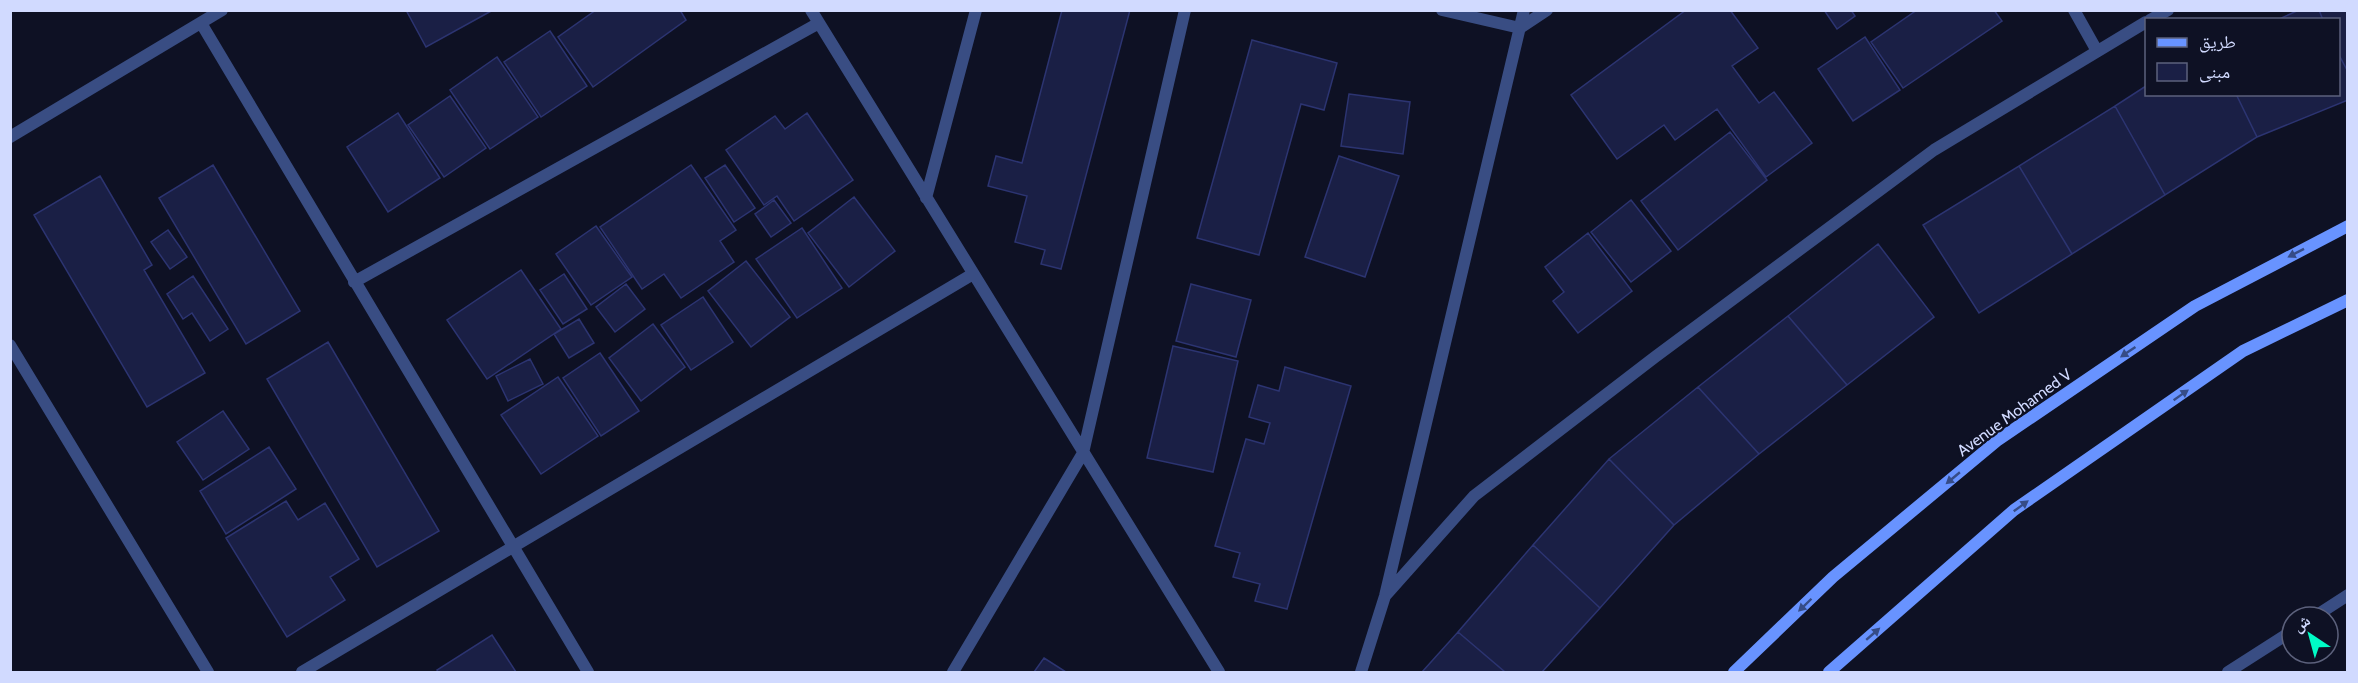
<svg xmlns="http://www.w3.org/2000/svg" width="2358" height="683" viewBox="0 0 2358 683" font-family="Cabin,'Noto Naskh Arabic',sans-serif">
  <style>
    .building { fill: #1a1f45; stroke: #2c3471; stroke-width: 1.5 }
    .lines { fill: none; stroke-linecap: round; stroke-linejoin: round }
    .street { stroke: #394d83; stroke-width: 12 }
    .secondary { stroke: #6893ff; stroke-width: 12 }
    .oneway { fill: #364c87 }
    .labels { text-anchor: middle; stroke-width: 4.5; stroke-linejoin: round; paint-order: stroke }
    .street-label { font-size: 16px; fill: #d1daff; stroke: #0e1124 }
  </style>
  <rect width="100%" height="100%" fill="#0e1124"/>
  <!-- building -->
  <path class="building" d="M406,10H493L426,47Z
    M596,10H680L686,20L593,87L558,37Z
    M1062,10H1130L1061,269L1041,264L1045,250L1015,242L1027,196L988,186L996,156L1022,163Z
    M1686,10H1730L1758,48L1732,66L1759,103L1774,92L1812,143L1766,177L1717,109L1675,140L1664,125L1617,159L1571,95Z
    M1824,10H1851L1855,16L1837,29Z
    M1917,10H1994L2002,21L1903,88L1871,42Z
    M2299,10H2319L2323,20H2277Z
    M2319,10H2348V72L2338,53V20H2323Z
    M550,31L587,86L541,117L504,62Z
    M1865,37L1900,90L1853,121L1818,69Z
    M1252,40L1337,63L1324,110L1301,104L1259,255L1197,238Z
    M2338,53L2348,72V100L2257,137L2236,94H2338Z
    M497,57L538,117L490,149L450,90Z
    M2146,86V94H2236L2257,137L2165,195L2115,106Z
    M1349,94L1410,102L1403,154L1341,146Z
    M450,96L486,148L444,177L408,125Z
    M2115,106L2165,195L2072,254L2019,166Z
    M398,113L440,178L388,212L347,147Z
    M807,113L853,180L794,221L777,196L764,205L726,150L775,116L785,129Z
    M1730,132L1767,180L1678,250L1641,201Z
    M1339,156L1399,176L1365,277L1305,257Z
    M213,165L300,311L246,344L159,198Z
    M691,165L736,230L720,241L734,262L681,298L664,274L642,289L600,227Z
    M725,165L755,208L734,222L705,178Z
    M2019,166L2072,254L1979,313L1923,225Z
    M100,176L152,265L144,270L205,373L147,407L34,215Z
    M854,197L895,251L849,287L808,233Z
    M774,200L791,223L771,237L755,214Z
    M1631,200L1671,251L1631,282L1591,232Z
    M596,226L632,277L591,305L556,254Z
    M802,228L842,288L797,318L756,259Z
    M168,230L187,257L170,269L151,242Z
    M1588,233L1632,291L1578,333L1553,301L1564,292L1545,267Z
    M1878,244L1934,317L1847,385L1788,316Z
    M746,261L790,317L751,347L708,291Z
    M521,270L561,329L487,379L447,320Z
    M564,274L587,309L563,324L540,290Z
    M193,276L228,329L210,341L192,313L183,319L167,294Z
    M626,284L645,309L615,332L596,307Z
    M1191,284L1251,300L1236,357L1176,341Z
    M703,297L733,342L691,370L661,325Z
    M1788,316L1847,385L1759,454L1698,387Z
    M579,319L594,343L569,358L554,334Z
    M653,324L685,367L641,401L609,358Z
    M328,342L439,531L377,567L267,379Z
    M1173,346L1238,361L1213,472L1147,458Z
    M600,353L639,411L601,436L563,378Z
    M530,359L543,384L508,401L496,376Z
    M1285,367L1351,386L1287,609L1255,601L1260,584L1233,577L1240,553L1215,546L1246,439L1264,444L1270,423L1249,417L1258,385L1279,391Z
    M558,377L598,436L541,474L501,415Z
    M1698,387L1759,454L1674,525L1609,459Z
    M223,411L249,449L203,480L177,442Z
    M269,447L296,489L226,534L200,491Z
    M1609,459L1674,525L1600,608L1533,545Z
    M286,501L298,520L325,503L359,559L330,577L345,600L287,637L226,538Z
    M1533,545L1600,608L1542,672H1505L1458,632Z
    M1458,632L1505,672H1422Z
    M492,635L516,672H438L437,670Z
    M1044,658L1066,672H1034Z"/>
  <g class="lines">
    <!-- street -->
    <path class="street" d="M811,10L1219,672
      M1442,10L1520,28L1547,10
      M2074,10L2097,51
      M2150,20L2168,10
      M201,23L588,672
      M10,137L222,10
      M926,198L976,10
      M354,282L819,23
      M10,345L208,672
      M1385,596L1474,496L1655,357L1934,150L2146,22
      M2314,617L2348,595
      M302,672L973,274
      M953,672L1083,453L1185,10
      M1361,672L1385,596L1524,10
      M2228,672L2292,631"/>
    <!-- secondary -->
    <path class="secondary" d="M1734,672L1833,577L1998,440L2195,306L2348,226
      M1829,672L2014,510L2243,351L2348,300"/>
  </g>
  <!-- one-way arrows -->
  <defs><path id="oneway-solid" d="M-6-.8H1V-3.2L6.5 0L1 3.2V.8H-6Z" transform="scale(1.5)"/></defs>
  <g class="oneway">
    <use href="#oneway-solid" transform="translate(2296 253) rotate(153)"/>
    <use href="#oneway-solid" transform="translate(2128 352) rotate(146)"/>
    <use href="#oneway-solid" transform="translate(2181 395) rotate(-35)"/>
    <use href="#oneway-solid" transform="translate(1953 478) rotate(140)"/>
    <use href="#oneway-solid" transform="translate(2021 506) rotate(-36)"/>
    <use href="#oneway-solid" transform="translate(1805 605) rotate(136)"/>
    <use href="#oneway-solid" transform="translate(1873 634) rotate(-41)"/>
  </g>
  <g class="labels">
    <!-- street labels -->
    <g class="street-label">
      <text transform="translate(2014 412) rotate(-36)" y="6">Avenue Mohamed V</text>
    </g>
  </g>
  <!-- border -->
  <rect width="2358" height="683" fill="none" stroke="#d1daff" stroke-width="24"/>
  <!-- legend -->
  <rect x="2145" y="18" width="195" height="78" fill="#0e1124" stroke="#5c617c" stroke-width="1.5"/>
  <rect x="2157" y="38" width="30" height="9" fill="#6893ff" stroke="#5c617c" stroke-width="1.5"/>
  <text x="2199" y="48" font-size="18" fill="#d1daff">طريق</text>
  <rect x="2157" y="63" width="30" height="18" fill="#1a1f45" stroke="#5c617c" stroke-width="1.5"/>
  <text x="2199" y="78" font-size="18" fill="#d1daff">مبنى</text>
  <!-- north arrow -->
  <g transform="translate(2310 635) rotate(324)"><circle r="28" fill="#0e1124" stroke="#5c617c" stroke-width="1.5"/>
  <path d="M0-4.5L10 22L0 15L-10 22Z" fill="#00fcc6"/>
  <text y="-9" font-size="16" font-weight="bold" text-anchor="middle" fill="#d1daff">ش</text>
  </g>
</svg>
